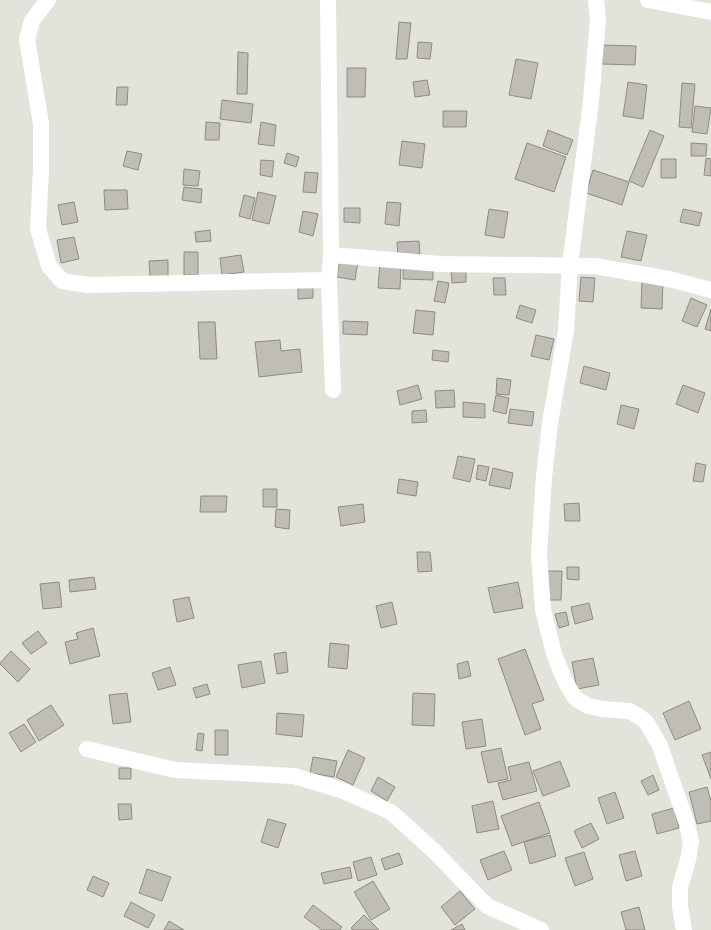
<svg xmlns="http://www.w3.org/2000/svg" width="711" height="930" viewBox="0 0 711 930" font-family="'Libre Baskerville',serif">
  <style>
    .building { fill: #c0bcb6; stroke: #8e8b85 }
    .lines { fill: none; stroke-linecap: round; stroke-linejoin: round }
    .minor { stroke: #fff; stroke-width: 16 }
  </style>
  <rect width="100%" height="100%" fill="#e3e3dc"/>
  <!-- building -->
  <path class="building" d="M399,22L411,23L407,59H396Z
    M418,42L432,43L430,59L417,58Z
    M603,45L636,46L635,65L602,64Z
    M238,52L248,53L247,94H237Z
    M516,59L538,63L531,99L509,95Z
    M347,68H366L365,97H347Z
    M427,80L430,95L415,97L413,82Z
    M628,82L647,85L643,119L623,116Z
    M682,83L695,84L691,128L679,127Z
    M117,87H128L127,105H116Z
    M222,100L253,104L251,123L220,119Z
    M695,106L711,108L707,134L692,132Z
    M443,111H467L466,127H443Z
    M206,122L220,123L219,140H205Z
    M261,122L276,125L274,146L258,144Z
    M548,130L573,140L567,155L543,146Z
    M650,130L664,136L643,187L629,181Z
    M402,141L425,144L422,168L399,165Z
    M527,143L566,157L554,192L515,179Z
    M691,143L707,144L706,156H691Z
    M127,151L142,154L138,170L123,166Z
    M287,153L299,157L296,167L284,163Z
    M706,158L711,159V176L704,175Z
    M661,159H676V178H661Z
    M261,160L274,161L272,177L260,175Z
    M184,169L200,171L198,186L183,185Z
    M593,170L629,182L622,205L586,193Z
    M305,172L318,173L316,193L303,192Z
    M184,187L202,189L201,203L182,200Z
    M104,190H127L128,209L105,210Z
    M258,192L276,196L269,224L252,220Z
    M244,195L255,198L250,219L239,216Z
    M74,202L78,222L62,225L58,205Z
    M387,202L401,203L399,226L385,224Z
    M344,208H360V223L344,222Z
    M489,209L508,212L504,238L485,235Z
    M683,209L702,213L699,226L680,222Z
    M303,211L318,214L313,236L299,232Z
    M210,230L211,241L196,242L195,232Z
    M627,231L647,235L641,261L621,257Z
    M74,237L79,259L61,263L57,240Z
    M419,241L420,254L398,256L397,242Z
    M184,252H198V275H184Z
    M241,255L244,272L222,275L220,258Z
    M340,258L358,261L355,280L337,277Z
    M168,260V277H150L149,261Z
    M380,262L401,263L400,289L378,288Z
    M403,268H433V280L403,279Z
    M466,270V282L452,283L451,271Z
    M581,277L595,278L593,302L579,301Z
    M493,278H505L506,295H494Z
    M642,280L663,281L662,309L641,308Z
    M438,281L449,283L445,303L434,301Z
    M313,287V298L298,299V288Z
    M691,298L707,305L697,327L682,321Z
    M520,305L536,310L532,323L516,318Z
    M711,309V331L705,329Z
    M416,310L435,312L433,335L413,333Z
    M343,321L368,322L367,335L343,334Z
    M198,322H215L217,359H200Z
    M536,335L554,339L549,360L531,356Z
    M280,340L281,351L300,349L302,372L259,377L255,342Z
    M433,350L449,352L448,362L432,360Z
    M584,366L610,373L606,390L580,383Z
    M497,378L511,380L509,395L496,394Z
    M418,385L422,399L400,405L397,391Z
    M683,385L705,393L698,413L676,404Z
    M454,390L455,407L436,408L435,391Z
    M496,395L509,398L506,414L493,411Z
    M463,402L485,404V418L463,417Z
    M621,405L639,409L634,429L617,424Z
    M510,409L534,412L532,426L508,423Z
    M426,410L427,422L412,423V411Z
    M458,456L475,459L470,482L453,478Z
    M696,463L706,465L703,482L693,481Z
    M478,465L489,467L486,481L476,479Z
    M493,468L513,473L510,489L489,485Z
    M399,479L418,482L416,496L397,493Z
    M263,489H277V507H263Z
    M201,496H227L226,512H200Z
    M579,503L580,521H565L564,504Z
    M363,504L365,522L341,526L338,507Z
    M276,509L290,510L289,529L275,527Z
    M417,552H430L432,571L418,572Z
    M567,567H579V580L567,579Z
    M545,571H562L561,600H544Z
    M94,577L96,589L70,592L69,580Z
    M59,582L62,607L43,609L40,584Z
    M518,582L523,608L494,613L488,588Z
    M189,597L194,618L177,622L173,600Z
    M392,602L397,624L381,628L376,606Z
    M589,603L593,619L575,624L571,607Z
    M566,612L569,625L559,628L555,614Z
    M93,628L100,656L70,664L65,642L78,639L76,633Z
    M38,631L47,643L31,654L22,643Z
    M330,643L349,645L347,669L328,667Z
    M525,649L544,700L532,704L541,729L525,735L498,659Z
    M11,651L30,669L18,682L0,664V663Z
    M286,652L288,672L277,674L274,654Z
    M593,658L599,685L577,689L572,662Z
    M261,661L265,683L242,688L238,665Z
    M468,661L471,676L459,679L457,664Z
    M170,667L176,685L158,690L152,673Z
    M207,684L210,694L196,698L193,688Z
    M127,693L131,722L113,724L109,695Z
    M413,693L435,694L434,726L412,725Z
    M689,701L701,729L675,740L663,713Z
    M51,705L64,725L39,741L27,720Z
    M277,713L304,715L302,737L276,734Z
    M482,719L486,746L466,749L462,722Z
    M24,724L36,742L21,752L9,733Z
    M215,730H228V755H215Z
    M198,733L204,734L202,751L196,750Z
    M501,748L508,779L488,783L481,752Z
    M348,750L365,758L353,785L336,777Z
    M711,752V779L702,755Z
    M313,757L337,761L334,777L310,773Z
    M560,761L570,786L543,796L533,771Z
    M529,762L537,791L503,800L498,783L511,780L508,767Z
    M119,768H131V779H119Z
    M653,775L659,790L648,795L641,781Z
    M378,777L395,787L387,801L371,791Z
    M707,787L711,801V821L697,824L689,792Z
    M615,792L624,818L607,824L598,798Z
    M493,801L499,829L477,833L472,806Z
    M539,802L550,833L512,846L501,816Z
    M118,804H131L132,819L119,820Z
    M674,808L679,828L657,834L652,814Z
    M268,819L286,824L278,848L261,842Z
    M591,823L599,839L582,848L574,831Z
    M550,835L556,856L530,864L524,842Z
    M504,851L512,870L488,880L480,860Z
    M635,851L642,876L626,881L619,855Z
    M584,852L593,879L575,886L565,858Z
    M399,853L403,864L385,870L381,859Z
    M371,857L377,875L358,881L353,862Z
    M350,867L352,878L324,884L321,873Z
    M147,869L171,877L162,901L139,893Z
    M93,876L109,883L103,897L87,890Z
    M373,881L390,909L371,920L354,892Z
    M460,891L475,909L455,925L441,907Z
    M131,902L155,915L148,928L124,916Z
    M313,905L342,927L340,930H322L304,917Z
    M639,907L645,930H626L621,912Z
    M364,915L379,930H353L351,928Z
    M169,921L184,930H164Z
    M462,924L465,930H451Z"/>
  <g class="lines">
    <!-- minor -->
    <path class="minor" d="M48,0L32,21L27,39L41,124V169L38,229L49,266L62,281L88,285L329,280
      M328,0L331,255L329,280L333,390
      M596,0L598,20L591,101L570,265L566,330L550,423L544,477L539,554L543,610L554,654L565,681L575,698L588,706L602,709L629,711L640,717L647,723L660,746L687,824L691,842L688,860L680,887V906L684,930
      M648,0L711,12
      M331,255L441,264L595,266L669,279L711,290
      M87,749L175,770L294,776L341,790L391,812L435,852L487,906L541,930"/>
  </g>
</svg>
